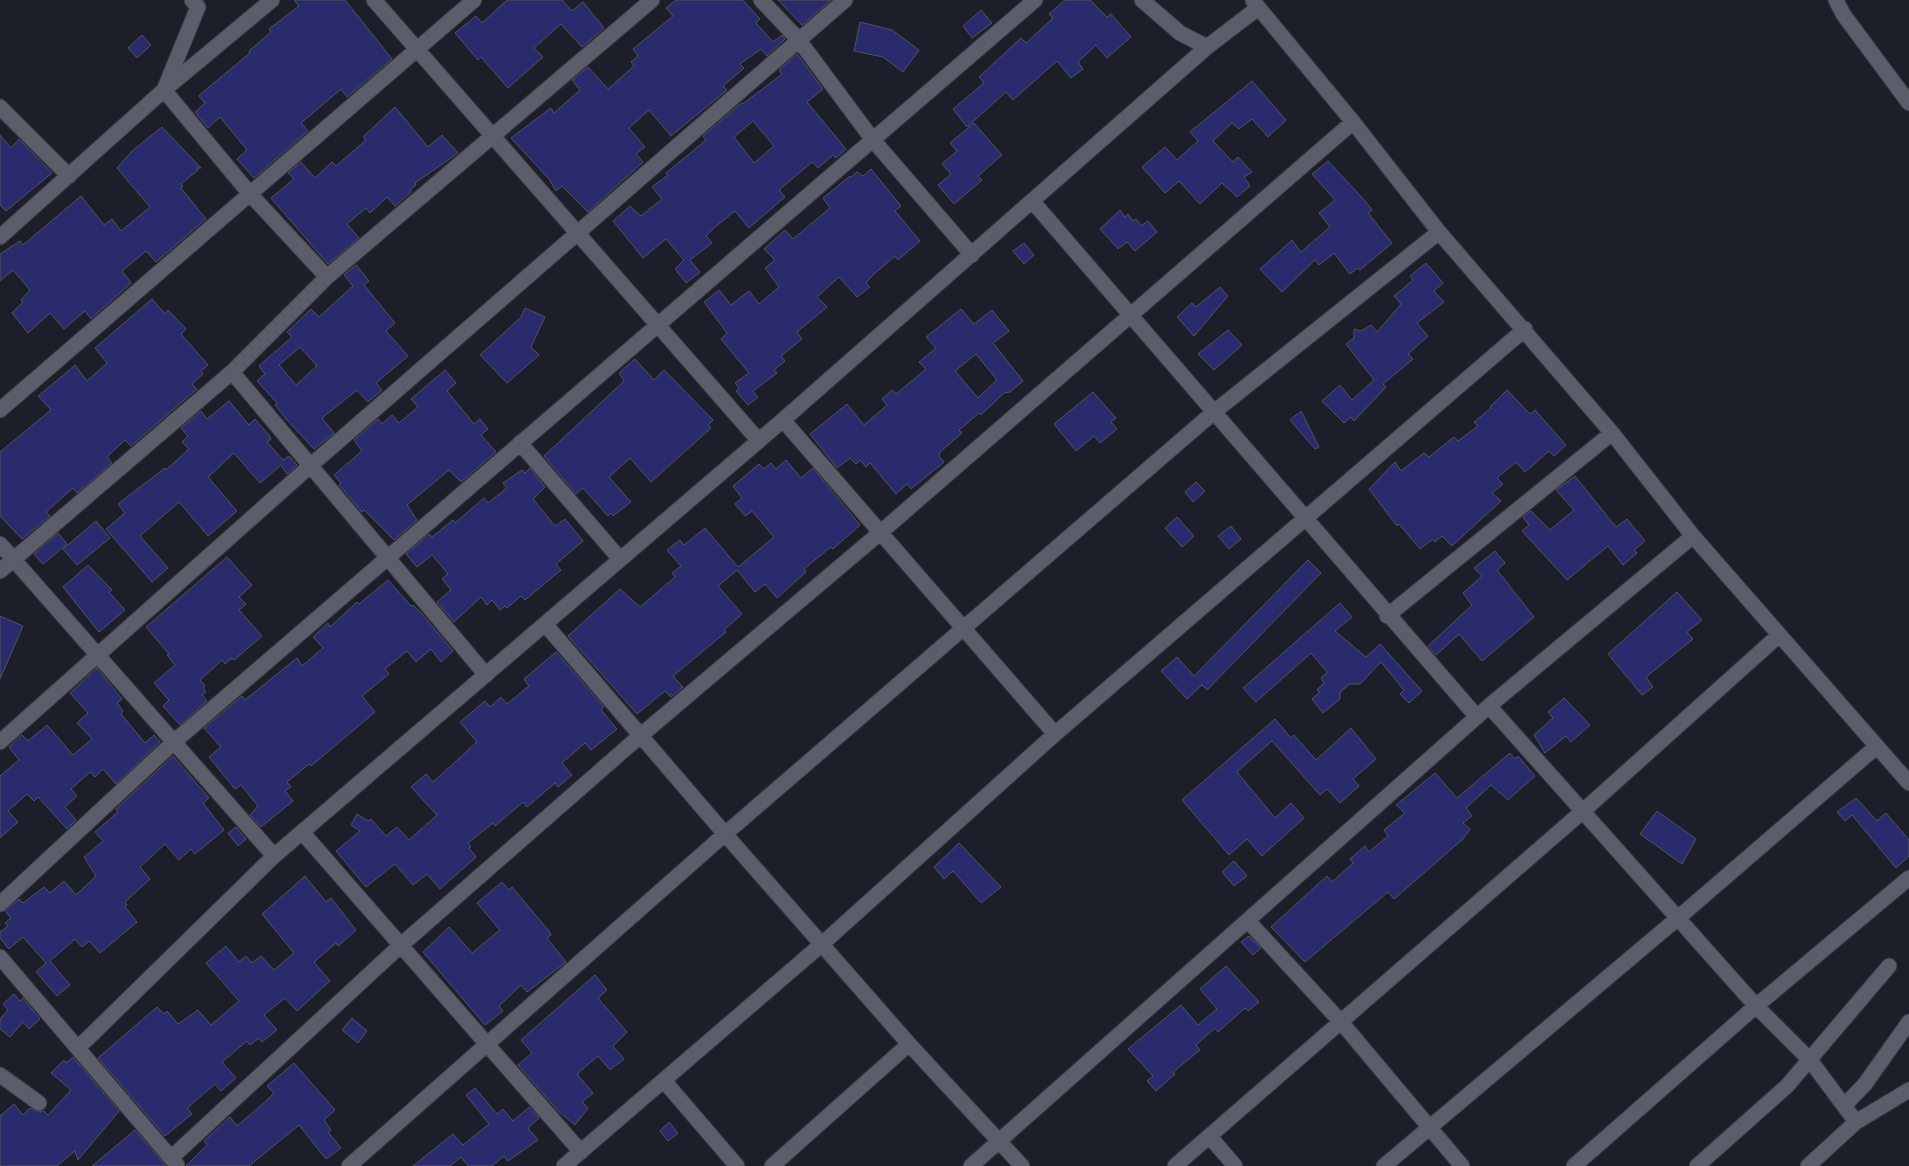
<svg xmlns="http://www.w3.org/2000/svg" width="1909" height="1166" viewBox="0 0 1909 1166" font-family="'Roboto Serif',serif">
  <style>
    .building { fill: #2a2b6c; stroke: #505360; fill-rule: evenodd }
    .lines { fill: none; stroke-linecap: round; stroke-linejoin: round }
    .minor-casing { stroke: #363740; stroke-width: 17 }
    .minor { stroke: #5b5d6b; stroke-width: 15 }
  </style>
  <rect width="100%" height="100%" fill="#1c1e2a"/>
  <!-- building -->
  <path class="building" d="M294,0H345L392,59L347,97L341,89L301,123L308,131L254,178L237,159L247,150L220,117L208,128L195,112L205,103L199,96L203,92L250,53L249,51L271,32L269,29L299,6Z
    M507,0H562L572,11L583,2L604,28L582,47L561,24L534,48L543,57L508,88L481,57L478,60L455,33L476,16L482,23Z
    M676,0H743L760,19L756,23L773,42L782,35L785,39L767,56L761,49L740,64L744,68L723,86L727,90L671,136L649,110L629,128L645,147L636,154L643,162L588,212L562,186L556,191L549,179L511,138L551,108L554,113L580,90L572,80L588,67L608,89L634,66L631,62L638,56L633,49L673,16L666,8Z
    M778,0H831L802,25Z
    M1065,0H1090L1107,17L1111,14L1131,37L1107,58L1096,45L1078,62L1083,69L1071,78L1057,61L1013,100L1006,92L967,127L953,109L984,83L979,77L1021,38L1026,43L1053,18L1049,14Z
    M981,10L992,23L972,38L963,26Z
    M860,22L892,30L919,50L903,72L883,57L854,51Z
    M142,35L151,45L137,58L128,48Z
    M797,54L823,89L807,102L846,149L836,158L833,155L818,168L812,162L779,190L785,197L749,228L735,211L715,227L706,236L712,243L690,260L700,272L686,283L675,269L684,260L666,239L643,258L613,221L630,206L641,216L662,199L652,187L668,175L666,173L706,140L703,136L740,104L744,103L782,74L779,70ZM753,121L774,146L754,163L734,137Z
    M1252,81L1286,120L1268,137L1252,119L1239,129L1232,123L1213,141L1233,162L1238,157L1252,172L1244,177L1250,186L1237,197L1222,183L1200,204L1179,181L1165,193L1142,167L1165,147L1177,160L1198,141L1190,132Z
    M395,107L428,147L442,135L458,153L415,183L416,185L410,190L411,192L395,206L387,197L370,213L366,208L347,224L359,238L328,264L271,198L294,179L288,173L301,162L315,178L332,162L336,166L366,140L363,137Z
    M974,123L1002,155L978,176L982,180L954,204L938,185L951,174L942,164L957,151L950,143Z
    M162,127L201,168H196L198,170L181,184L183,186L181,188L206,219L156,262L146,251L122,271L131,283L91,319L85,311L64,329L50,313L28,333L12,313L23,302L21,300L30,290L13,270L0,281V254L20,241L23,245L81,196L104,225L112,219L121,231L150,207L117,168L132,151Z
    M0,135L11,148L19,139L52,173L6,211L0,205Z
    M1328,161L1366,202L1372,210L1368,213L1392,243L1360,270L1358,268L1350,274L1334,253L1319,265L1315,260L1282,292L1260,269L1292,240L1301,252L1330,227L1319,213L1335,200L1312,174Z
    M871,169L901,206L895,211L920,241L898,260L895,256L872,276L866,283L870,287L857,297L839,277L817,297L827,307L797,332L802,339L781,356L785,361L774,370L777,373L753,391L758,397L748,405L736,391L739,388L735,383L749,373L721,339L727,333L704,302L719,290L731,305L749,291L759,304L779,287L765,268L775,260L764,249L785,230L793,239L830,208L823,198L850,176L851,177L857,172L863,176Z
    M1120,210L1125,217L1128,214L1133,221L1136,219L1141,226L1148,221L1157,232L1135,251L1127,242L1118,249L1100,229Z
    M1024,243L1034,255L1024,264L1013,251Z
    M1426,263L1443,283L1434,291L1444,302L1417,323L1428,336L1408,354L1413,359L1383,384L1386,387L1354,421L1351,417L1344,423L1322,401L1340,385L1352,400L1374,380L1346,344L1354,338V329L1361,331L1371,325L1377,332L1401,304L1394,296L1413,280L1410,276Z
    M356,265L369,281L364,285L395,323L386,331L408,356L376,383L382,390L368,402L357,390L322,418L334,433L314,449L286,419L275,405L277,403L257,381L265,374L259,366L292,337L287,332L311,309L319,317L353,286L344,275ZM300,347L317,366L296,385L279,365Z
    M1220,287L1228,296L1194,336L1177,317L1192,303L1196,307Z
    M152,299L165,314L168,310L186,329L181,334L208,365L201,371L203,374L192,384L197,389L131,446L125,440L107,457L112,463L77,493L73,488L46,512L50,516L22,539L0,516V452L51,410L38,396L60,378L75,365L87,381L107,363L95,348Z
    M525,308L545,317L531,347L539,355L507,383L480,355L521,317Z
    M961,309L974,324L992,310L1009,331L993,343L1023,381L1010,392L1004,393L981,415L979,413L959,430L962,433L940,452L939,456L944,462L911,489L907,484L896,494L870,463L866,467L860,460L856,464L850,458L837,468L810,434L847,404L864,425L887,405L882,399L892,390L896,394L926,369L919,362L936,348L926,337ZM976,354L997,380L978,398L955,371Z
    M1228,330L1242,345L1214,370L1198,354Z
    M635,359L654,380L664,370L713,420L708,425L711,428L651,482L630,458L609,477L631,502L613,516L611,513L608,516L583,488L576,494L544,456L624,381L619,373Z
    M445,370L456,383L447,391L474,424L480,419L488,429L481,435L496,452L461,482L449,470L407,505L417,520L394,540L364,510L362,512L339,485L341,483L334,475L362,451L354,440L378,419L382,424L392,415L399,423L418,407L411,399Z
    M1507,390L1530,414L1535,410L1566,445L1554,456L1549,451L1525,472L1516,462L1497,478L1503,484L1492,493L1501,501L1452,546L1442,536L1435,542L1433,539L1420,549L1399,524L1397,526L1369,489L1395,462L1401,471L1424,453L1429,457L1454,437L1458,441L1478,426L1474,422L1491,408L1490,407Z
    M1093,392L1116,418L1111,422L1117,429L1100,443L1094,436L1076,451L1054,424Z
    M229,401L249,425L255,419L268,434L271,439L267,442L283,460L289,456L297,465L287,474L281,465L260,483L234,453L208,477L237,511L208,536L179,502L140,536L168,568L152,582L106,529L125,513L118,504L165,468L166,470L189,449L182,442L188,436L181,428L201,411L207,419Z
    M1301,411L1319,447L1315,449L1290,420Z
    M786,460L801,478L813,468L860,525L833,549L831,547L805,568L804,570L806,572L777,598L765,584L755,592L737,570L718,586L742,614L724,630L726,632L673,676L683,687L671,697L665,691L637,714L568,636L620,589L640,607L675,577L672,573L681,566L667,550L680,540L684,545L705,528L738,567L774,537L752,511L745,516L735,504L742,498L733,486L759,464L764,469L771,463L776,469Z
    M530,468L545,487L533,499L555,526L565,519L583,541L556,564L561,570L525,600L521,596L507,608L505,606L500,610L492,600L487,605L481,597L454,622L437,602L451,590L442,579L448,574L432,555L417,567L406,554L429,534L432,537L453,520L455,523L484,498L488,503L507,488L503,483L522,470L525,473Z
    M1575,476L1616,527L1627,519L1645,541L1634,550L1637,553L1623,565L1608,546L1567,580L1522,531L1529,525L1523,517L1531,511L1550,530L1574,510L1556,490Z
    M1196,482L1205,491L1193,502L1185,492Z
    M1177,517L1194,536L1182,547L1165,528Z
    M96,521L110,538L77,565L63,549Z
    M1231,526L1241,539L1229,549L1218,536Z
    M58,533L67,544L43,564L34,554Z
    M1495,551L1505,563L1497,570L1534,617L1482,661L1459,634L1436,655L1428,646L1472,605L1463,593L1482,576L1474,568Z
    M227,557L252,585L239,597L246,604L239,610L262,636L234,660L232,658L225,664L222,660L200,680L205,686L203,688L206,692L202,695L207,701L180,725L163,706L169,700L154,683L175,665L167,655L169,654L146,627Z
    M1308,560L1321,573L1207,690L1201,684L1202,685L1187,699L1161,671L1177,657L1194,676Z
    M88,565L112,590L109,592L125,610L99,632L63,587Z
    M388,580L411,606L413,605L422,614L453,651L441,662L431,649L416,662L407,651L385,669L389,674L362,696L375,712L311,766L309,764L287,782L291,787L285,791L293,801L261,827L250,815L258,806L241,785L235,789L209,757L221,747L204,728L242,696L245,700L297,658L302,666L323,648L313,637L328,623L330,627L357,602L359,604Z
    M1677,592L1702,620L1687,632L1693,639L1646,677L1653,687L1642,695L1608,654Z
    M1340,603L1352,617L1335,631L1366,657L1380,644L1422,691L1409,703L1400,694L1404,690L1381,662L1360,684H1350L1340,692V699L1323,713L1312,699L1320,692L1317,690L1324,683L1321,678L1327,672L1311,653L1256,702L1243,688Z
    M0,616L23,626L0,679Z
    M556,652L604,707L601,710L617,729L591,750L585,743L562,763L572,775L558,787L555,783L527,807L523,802L495,826L493,823L468,843L471,847L469,848L476,857L440,889L427,874L413,885L395,864L366,887L336,851L360,831L351,825L357,814L368,821L371,819L386,836L397,827L409,840L437,815L411,787L426,774L433,782L477,742L460,722L485,701L490,707L501,697L507,704L529,686L524,679Z
    M97,668L122,699L117,703L123,711L121,714L145,743L154,735L160,742L116,784L103,769L95,777L90,772L71,789L77,796L65,807L76,820L67,829L38,797L34,801L27,794L8,811L18,822L0,838V776L19,760L9,747L22,735L28,741L47,725L73,755L92,739L77,723L88,713L70,693Z
    M1564,698L1590,725L1571,742L1566,736L1545,753L1534,735L1553,718L1548,712Z
    M1275,719L1291,738L1294,735L1316,760L1351,728L1376,759L1353,779L1359,786L1340,803L1327,789L1320,795L1272,741L1237,772L1275,818L1291,803L1304,818L1262,856L1247,839L1229,855L1182,800Z
    M1510,753L1515,759L1518,756L1535,776L1508,800L1491,785L1466,808L1472,816L1463,823L1470,829L1463,839L1394,899L1388,892L1305,962L1271,927L1327,876L1332,882L1353,863L1350,859L1365,846L1369,852L1388,836L1384,830L1405,813L1396,805L1435,773L1457,798Z
    M173,756L209,798L203,803L224,830L195,854L191,849L179,860L165,844L140,867L150,879L125,902L127,905L125,907L137,922L100,953L89,941L82,947L75,939L50,961L70,985L57,996L36,972L46,963L23,937L9,949L0,938V932L8,926L5,923L11,918L5,911L19,899L23,903L44,887L50,893L64,881L76,895L96,876L84,857L103,841L95,832L118,812L116,809Z
    M1856,798L1877,821L1886,813L1909,840V856L1896,868L1852,815L1845,821L1837,812Z
    M1657,811L1696,839L1682,864L1640,834Z
    M236,827L246,839L238,846L228,833Z
    M959,843L1001,887L981,903L953,871L944,879L934,867Z
    M1234,861L1247,876L1234,886L1222,872Z
    M305,876L326,902L331,898L356,930L338,946L336,943L314,962L330,981L297,1011L285,998L264,1015L277,1030L262,1042L259,1038L250,1045L247,1041L222,1062L236,1078L221,1091L215,1084L187,1108L192,1114L165,1136L98,1058L157,1007L164,1014L167,1011L178,1024L198,1010L211,1025L239,1001L206,963L226,946L239,962L246,956L252,963L261,956L274,970L294,953L262,914Z
    M502,882L509,890L512,887L548,930L551,935L547,938L566,962L527,992L521,985L499,1006L503,1011L485,1025L423,952L449,927L472,953L500,930L477,903Z
    M1249,936L1261,948L1253,955L1241,942Z
    M1226,966L1259,1002L1248,1011L1245,1008L1218,1032L1215,1028L1196,1045L1200,1050L1173,1072L1175,1074L1156,1091L1147,1081L1153,1076L1128,1049L1181,1005L1198,1025L1217,1009L1200,989Z
    M595,975L607,990L598,998L627,1032L613,1046L624,1059L610,1070L598,1056L577,1074L593,1093L582,1102L588,1108L575,1125L558,1111L518,1065L532,1053L521,1040Z
    M14,994L20,1001L23,998L40,1019L29,1029L23,1022L10,1037L0,1029V1019L8,1010L3,1004Z
    M352,1018L367,1031L358,1043L342,1030Z
    M73,1057L119,1111L78,1160L75,1151L57,1166H0V1116L14,1104L23,1115L30,1108L38,1112L44,1111L48,1115L71,1090L51,1073L64,1060L66,1063Z
    M294,1063L335,1110L324,1120L331,1130L328,1132L341,1148L326,1159L299,1125L249,1166H186L207,1145L204,1141L230,1117L237,1126L266,1101L274,1093L267,1086Z
    M475,1088L497,1114L503,1109L513,1121L529,1107L539,1118L528,1128L538,1140L508,1161L504,1156L492,1166H468L461,1157L450,1166H413L453,1134L463,1145L489,1124L466,1095Z
    M669,1122L678,1133L668,1141L660,1131Z
    M135,1130L166,1166H92Z"/>
  <g class="lines">
    <defs>
      <path id="minor" d="M192,0L198,7L164,90L250,194L327,277
        M374,0L759,441
        M761,0L798,39L873,140L972,255
        M1142,0L1180,33L1207,47
        M1836,0L1843,14L1909,103
        M1253,1L1353,122L1439,232L1612,433L1693,536L1909,783
        M0,107L69,176
        M1033,202L1477,717
        M0,237L164,90L272,0
        M232,372L486,675
        M0,410L474,0
        M783,420L1055,734
        M520,443L620,559
        M0,544L274,856
        M0,571L232,372L327,277L652,0
        M1387,616L1612,433
        M545,624L725,834L909,1044L1022,1166
        M1489,706L1756,1006L1810,1060L1856,1122
        M0,742L310,466L845,0
        M302,832L581,1152
        M0,904L175,741L1035,0
        M1249,922L1341,1022L1462,1166
        M0,957L177,1165
        M78,1048L274,856L783,420L1207,47L1258,8
        M0,1075L39,1103
        M665,1082L737,1166
        M1844,1106L1865,1084L1909,1022
        M1210,1137L1235,1166
        M171,1158L400,946L640,736L881,532L1353,122
        M349,1166L725,834L1214,412L1439,232
        M564,1166L822,944L1055,734L1525,329
        M772,1166L909,1044
        M971,1166L1489,706L1693,536
        M1175,1166L1583,811L1778,636
        M1384,1166L1678,918L1876,747
        M1574,1166L1756,1006L1909,878
        M1697,1166L1787,1086L1889,966
        M1808,1166L1856,1122L1909,1090"/>
    </defs>
    <!-- minor casing -->
    <use href="#minor" class="minor-casing"/>
    <!-- minor -->
    <use href="#minor" class="minor"/>
  </g>
</svg>
